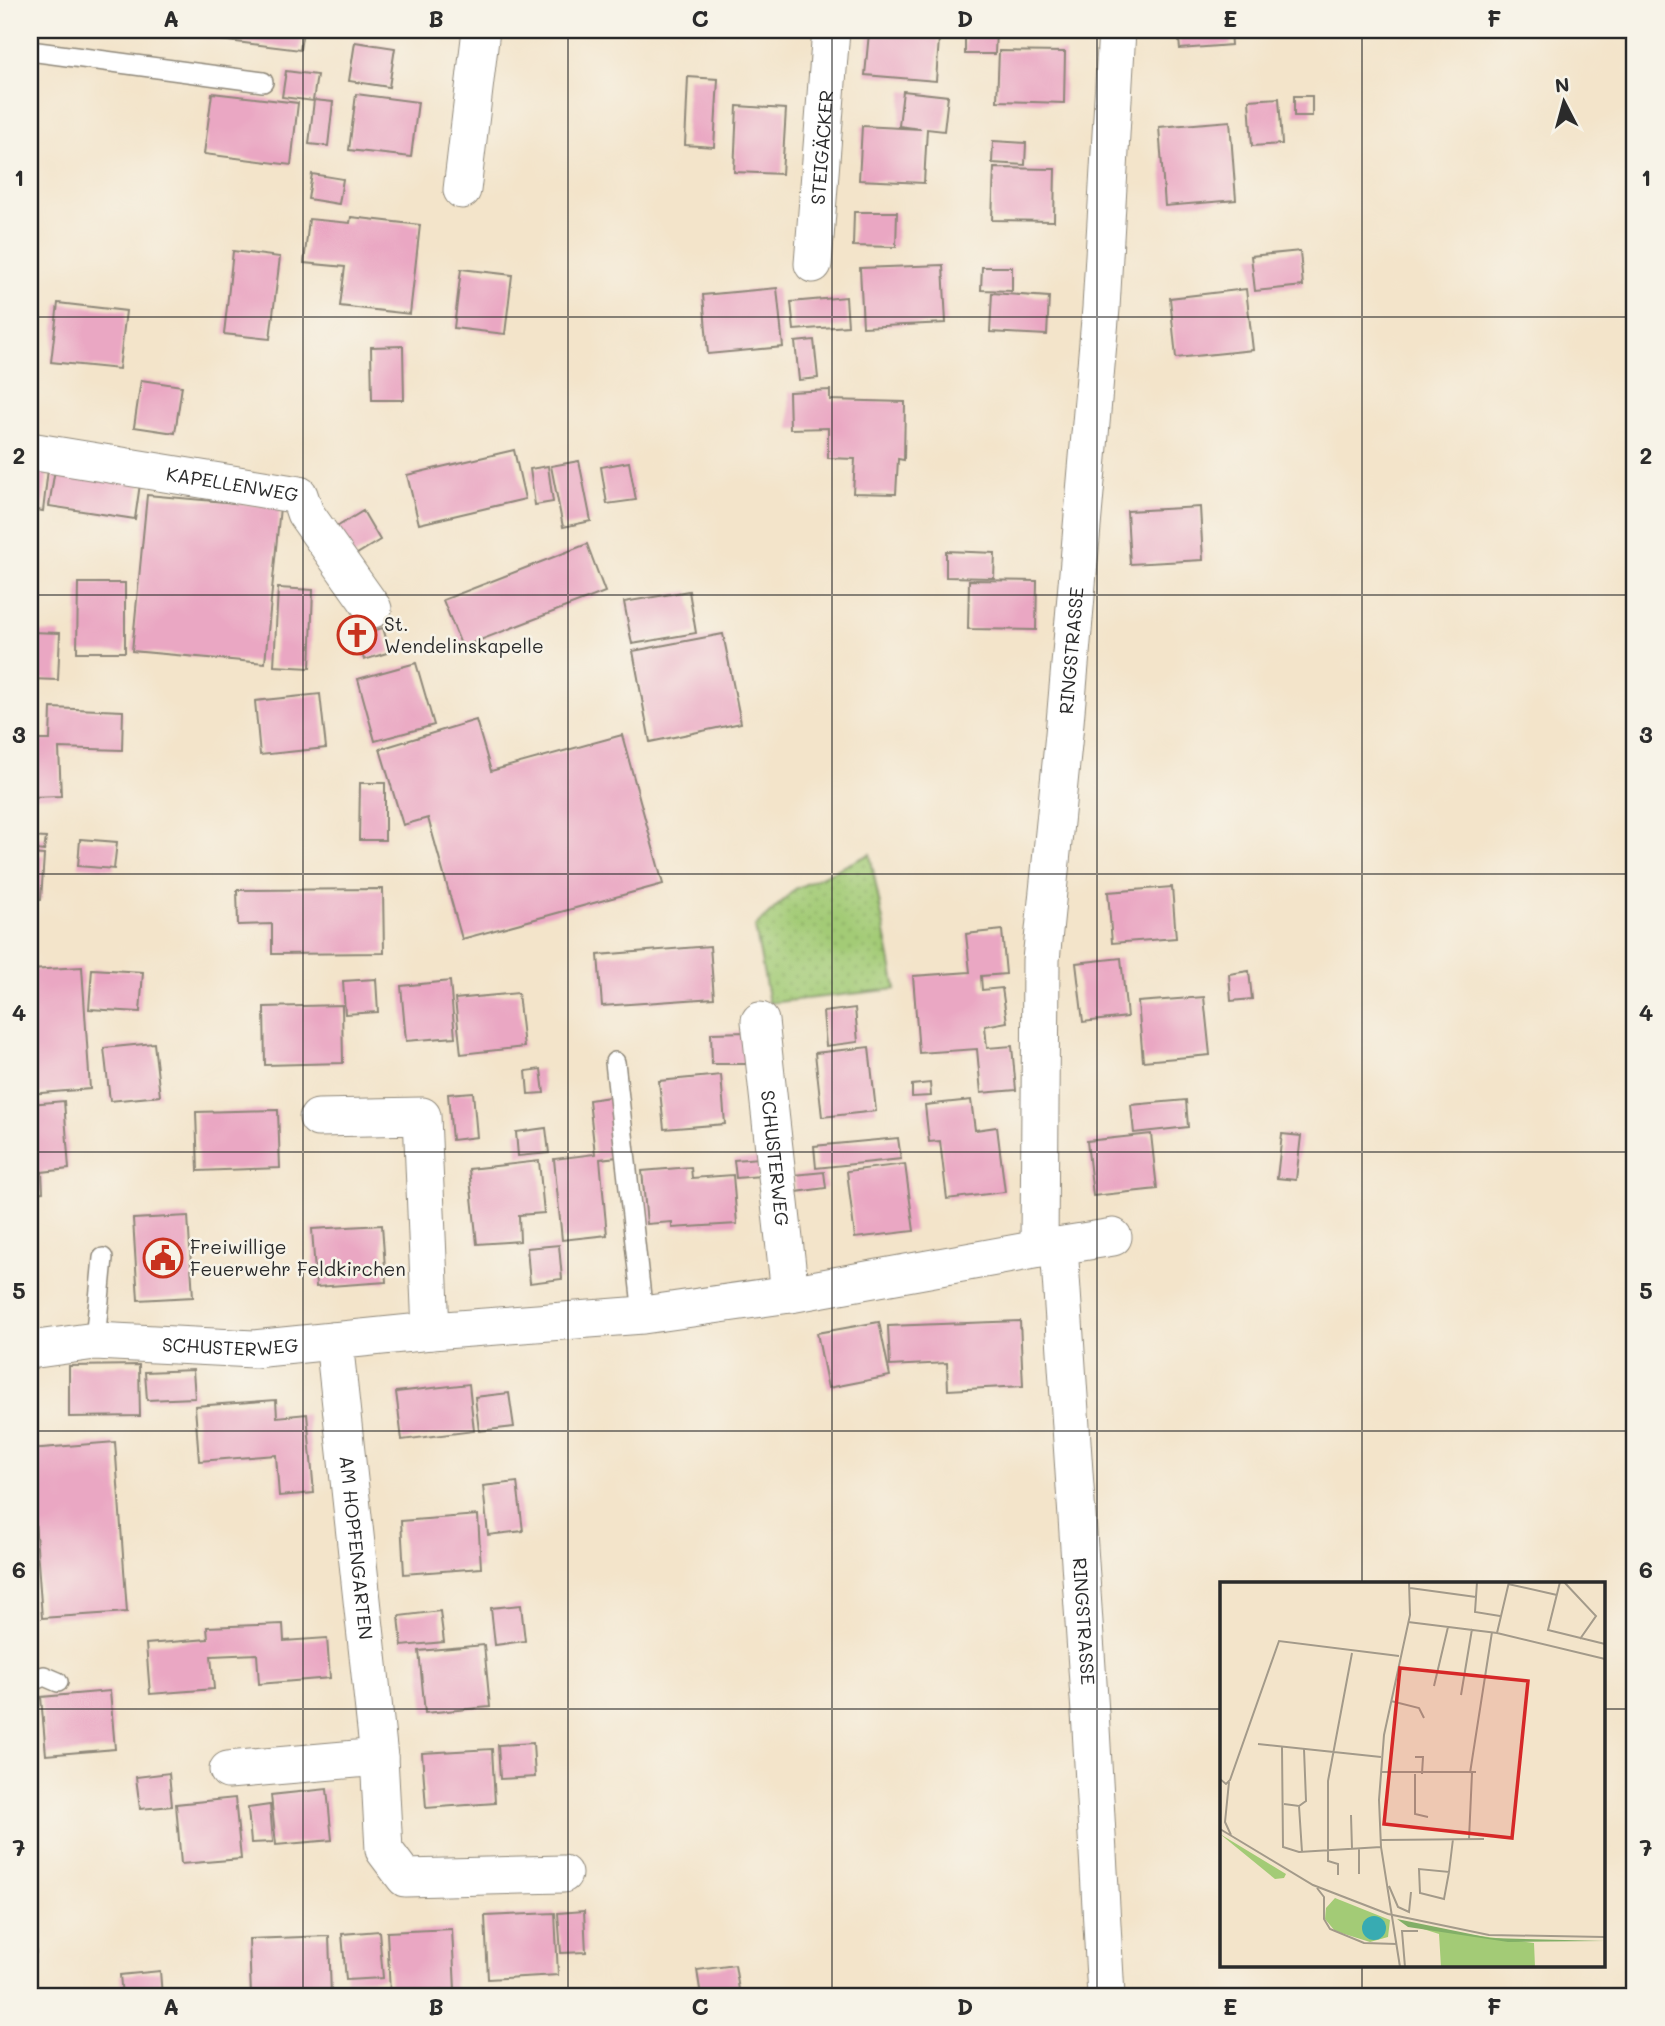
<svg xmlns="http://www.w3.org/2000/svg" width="1665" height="2026" viewBox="0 0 1665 2026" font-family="Mali,sans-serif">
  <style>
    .grass { fill: url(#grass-dots); stroke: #677b50; stroke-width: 2 }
    .building { fill: #eaa7c3 }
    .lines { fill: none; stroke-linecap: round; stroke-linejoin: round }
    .lane-casing { stroke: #8f887a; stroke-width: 22 }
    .street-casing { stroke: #8f887a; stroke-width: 39 }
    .lane { stroke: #fff; stroke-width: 19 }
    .street { stroke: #fff; stroke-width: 37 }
    .grid { fill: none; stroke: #2b2b2b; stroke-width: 2; stroke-opacity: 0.55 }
    .labels { text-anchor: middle; stroke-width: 5; stroke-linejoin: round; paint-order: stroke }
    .street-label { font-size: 19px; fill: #2b2b2b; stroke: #f7f3e8 }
    .poi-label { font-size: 19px; fill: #2b2b2b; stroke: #f7f3e8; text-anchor: start }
    .inset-road { fill: none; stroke: #a39a8a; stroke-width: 2 }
    .view { fill: #d62828; fill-opacity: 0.15; stroke: #d62828; stroke-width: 3.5 }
    .inset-edge { fill: none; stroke: #2b2b2b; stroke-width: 3.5 }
    .neatline { fill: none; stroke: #2b2b2b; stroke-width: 2.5 }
    .grid-label { font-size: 23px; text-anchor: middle; font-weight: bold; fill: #2b2b2b }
  </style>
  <defs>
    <pattern id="grass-dots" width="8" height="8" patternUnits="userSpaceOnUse" patternTransform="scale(1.75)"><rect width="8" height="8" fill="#a3cb76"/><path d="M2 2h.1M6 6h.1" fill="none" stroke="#8cae66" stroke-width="1.8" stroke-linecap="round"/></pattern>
  </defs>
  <rect width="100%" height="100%" fill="#f7f3e8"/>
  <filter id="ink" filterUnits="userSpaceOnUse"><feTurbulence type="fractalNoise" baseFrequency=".0143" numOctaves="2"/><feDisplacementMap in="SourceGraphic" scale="14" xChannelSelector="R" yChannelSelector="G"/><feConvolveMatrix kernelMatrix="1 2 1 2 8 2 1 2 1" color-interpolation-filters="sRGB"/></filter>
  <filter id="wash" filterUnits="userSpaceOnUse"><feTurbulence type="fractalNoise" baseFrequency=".00686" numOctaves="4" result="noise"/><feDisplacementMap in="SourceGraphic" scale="28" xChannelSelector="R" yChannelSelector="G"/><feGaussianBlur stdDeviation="1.57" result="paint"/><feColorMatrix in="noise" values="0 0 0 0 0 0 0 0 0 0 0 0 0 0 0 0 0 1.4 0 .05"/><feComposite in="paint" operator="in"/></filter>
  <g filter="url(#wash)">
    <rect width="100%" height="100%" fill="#f3e4ca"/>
    <!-- grass -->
    <path class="grass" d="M870,854L896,989L769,1003L755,927L795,889Z"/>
    <g id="blocks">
      <!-- building -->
      <path class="building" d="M149,30H303L300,50L149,31Z
        M965,30H996L995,54H965Z
        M1178,30H1230L1231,45L1180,49Z
        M869,33L939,39L936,81L865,75Z
        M355,42L395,48L389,87L349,81Z
        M999,51L1065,52L1064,103L997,101Z
        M286,71L317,75L313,101L282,97Z
        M688,77L718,79L714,147L685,145Z
        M903,91L948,96L944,131L927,129L924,183L859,180L862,126L921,129L899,126Z
        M212,93L298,103L291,165L204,154Z
        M356,94L418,102L411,157L349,150Z
        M1294,96H1312V116H1294Z
        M1279,98L1282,144L1252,146L1249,100Z
        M314,100L333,102L328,146L309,144Z
        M737,106L786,109L782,174L734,172Z
        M1230,121L1236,200L1165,206L1159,127Z
        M30,133L37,134L34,159H36L31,195H30Z
        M993,141L1026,143L1025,165L992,163Z
        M994,168L1055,169L1054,221L992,220Z
        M312,174L343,179L339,204L308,199Z
        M854,212H897L896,247L853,246Z
        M351,217L420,225L410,314L340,306L345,267L304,263L309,219L350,223Z
        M233,251L280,257L270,339L224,334Z
        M1300,251L1303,286L1255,291L1251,256Z
        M943,265L946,323L863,327L860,268Z
        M982,267H1012V291L981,290Z
        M461,269L512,275L505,334L454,328Z
        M777,288L783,347L708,354L703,295Z
        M1246,289L1253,350L1176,358L1170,298Z
        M992,293L1049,297L1047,335L990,332Z
        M846,297L848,326L794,330L791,302Z
        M58,303L126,311L119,369L51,362Z
        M814,340L818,378L799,380L795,342Z
        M403,346L404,400H372L371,347Z
        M141,380L182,386L175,433L134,427Z
        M830,390V400L905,402L904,460L898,459L896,494L853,493L855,459L828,458V428L790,429L789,392Z
        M514,450L525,499L419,524L407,475Z
        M30,459L49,461L43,511L30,509Z
        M579,461L591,521L563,527L551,466Z
        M629,462L636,500L607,504L601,467Z
        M56,463L141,477L135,519L49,506Z
        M548,466L553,502L535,505L530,469Z
        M147,495L280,507L265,663L132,651Z
        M1200,507L1203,560L1130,564L1127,511Z
        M363,511L380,540L352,557L335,528Z
        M587,544L605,592L462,647L443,600Z
        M946,551L995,553L994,578L946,577Z
        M969,580L1037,581L1036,630L968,629Z
        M78,583H125V652H77Z
        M278,588L313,590L310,668L274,666Z
        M689,591L696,633L632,644L624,602Z
        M383,628L390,652L364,660L357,635Z
        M30,632L60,633L58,680L30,679Z
        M723,634L741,723L650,742L633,651Z
        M416,663L434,725L375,741L358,679Z
        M320,694L326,748L260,755L255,701Z
        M51,708L123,711L122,750L59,748L61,796L30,797V740H50Z
        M476,720L491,771L622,735L663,884L462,939L428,818L403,825L380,749Z
        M360,783H385V840H359Z
        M30,837L46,838L44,851L30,849Z
        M80,839L117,842L114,869L78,866Z
        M30,854L44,855L41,900L30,899Z
        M1172,887L1176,938L1112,943L1108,892Z
        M383,889L384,953L272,954V924L238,925L237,890Z
        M1002,930L1006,974L981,976L982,990L1002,988L1007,1022L985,1026L987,1048L1012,1046L1016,1090L981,1093L977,1049L919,1053L913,976L970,972L966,934Z
        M710,946L714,998L602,1006L598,955Z
        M1121,958L1127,1017L1083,1022L1076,963Z
        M82,967L90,1089L30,1094V970Z
        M92,969L143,972L140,1012L89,1009Z
        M1249,971L1252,999L1231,1001L1229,974Z
        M376,979L378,1012L345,1014L343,981Z
        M450,981L455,1037L406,1041L401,986Z
        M518,993L524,1047L461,1054L455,999Z
        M1204,997L1210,1055L1143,1061L1138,1002Z
        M342,1005L343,1063L265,1065L264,1007Z
        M855,1008L858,1042L826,1046L823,1012Z
        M747,1032L748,1064H712L711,1033Z
        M154,1043L160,1096L110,1101L104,1048Z
        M869,1047L876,1111L822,1117L815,1053Z
        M541,1069L544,1093L528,1094L526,1071Z
        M721,1075L725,1124L664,1129L659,1081Z
        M930,1083L931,1096L912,1097V1085Z
        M473,1092L477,1137L452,1140L448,1094Z
        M610,1097L617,1157L600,1159L607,1235L562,1240L554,1159L595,1154L589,1100Z
        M971,1100L975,1130L997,1127L1005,1192L947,1199L940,1141L929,1142L925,1105Z
        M1186,1100L1188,1127L1134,1133L1131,1105Z
        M64,1101L69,1169L42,1172L43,1192L30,1193V1104Z
        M278,1110L280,1168L198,1171L196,1112Z
        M546,1128L549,1153L518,1156L516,1132Z
        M1151,1134L1157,1189L1093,1196L1087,1141Z
        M1282,1134L1301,1136L1296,1180L1277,1178Z
        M898,1138L901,1159L816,1168L814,1146Z
        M760,1158L761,1176L736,1178L734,1160Z
        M539,1161L544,1213L519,1215L520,1241L477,1244L469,1169Z
        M905,1164L914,1231L855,1238L847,1171Z
        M691,1167L692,1178L733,1175L737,1224L672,1228V1222L647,1224L642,1171Z
        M824,1172L826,1188L796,1192L794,1175Z
        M188,1216L193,1297L138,1300L133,1219Z
        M382,1225L386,1282L316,1287L312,1229Z
        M559,1245L562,1279L530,1283L527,1248Z
        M1020,1321L1023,1386L948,1390L947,1363L890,1366L888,1326Z
        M879,1322L890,1376L828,1388L817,1333Z
        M139,1365L140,1416L69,1417V1366Z
        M193,1370L195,1398L147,1400L145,1372Z
        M469,1384L474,1431L402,1440L396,1392Z
        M509,1393L514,1427L479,1431L475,1397Z
        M276,1400L277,1417L307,1414L314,1493L279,1496L276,1455L199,1461L195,1406Z
        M115,1442L127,1612L42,1618L30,1449Z
        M517,1482L523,1531L488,1535L483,1486Z
        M478,1515L481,1568L404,1574L401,1521Z
        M521,1605L525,1641L495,1645L491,1608Z
        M440,1611L444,1642L402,1646L399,1616Z
        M283,1624L284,1641L327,1638L330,1678L259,1684L257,1654L211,1656L214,1689L150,1694L146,1644L208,1639L207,1627Z
        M484,1645L490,1707L425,1713L419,1651Z
        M110,1691L115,1749L46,1755L41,1697Z
        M533,1743L535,1777L500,1779L498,1745Z
        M492,1749L495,1803L426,1808L422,1753Z
        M169,1773L172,1806L140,1809L136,1777Z
        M327,1789L332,1840L276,1845L271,1795Z
        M235,1798L241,1859L181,1864L176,1804Z
        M270,1805L273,1842L251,1843L248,1808Z
        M30,1898H32L36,1953L30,1954Z
        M584,1911L586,1952L561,1953L558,1913Z
        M555,1913L558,1975L488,1979L485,1916Z
        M452,1929L455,1990L390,1993L387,1932Z
        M379,1931L383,1978L346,1980L342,1934Z
        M329,1936L331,1996H251L249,1939Z
        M735,1965L740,1996H701L697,1970Z
        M160,1971L162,1996H122L120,1975Z"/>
    </g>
  </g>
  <g filter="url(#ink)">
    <use href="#blocks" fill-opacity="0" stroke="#8f887a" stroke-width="2"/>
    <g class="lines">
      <defs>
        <path id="lane" d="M30,51L263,82
          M615,1062L643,1315
          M95,1341L103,1258
          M30,1682L44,1676L58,1682"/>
        <g id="street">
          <path d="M462,190L481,30"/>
          <path id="s1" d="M813,264L831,30"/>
          <path id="s2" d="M30,451L299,495L305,513L373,609"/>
          <path id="s3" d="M760,1021L790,1294"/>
          <path d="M318,1118L422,1116L431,1331"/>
          <path id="s4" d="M1059,1246L1091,1728L1106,1996"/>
          <path id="s5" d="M1039,1249L1041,960L1064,734L1101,308L1117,30"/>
          <path id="s6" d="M334,1341L379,1757L384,1850L405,1878L563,1874"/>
          <path id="s7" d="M30,1350L95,1341L254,1349L431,1331L643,1315L790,1294L1039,1249L1113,1237"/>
          <path d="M228,1770L379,1757"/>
        </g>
      </defs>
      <!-- lane casing -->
      <use href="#lane" class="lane-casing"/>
      <!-- street casing -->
      <use href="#street" class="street-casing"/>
      <!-- lane -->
      <use href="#lane" class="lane"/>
      <!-- street -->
      <use href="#street" class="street"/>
    </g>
  </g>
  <!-- grid -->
  <path class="grid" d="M303,30V1996M568,30V1996M832,30V1996M1097,30V1996M1362,30V1583M30,317H1635M30,595H1635M30,874H1635M30,1152H1635M30,1431H1635M30,1709H1222M1604,1709H1635M1362,1965V1996"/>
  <!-- icons -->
  <defs>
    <symbol id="church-ring" viewBox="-11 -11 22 22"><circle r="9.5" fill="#f7f3e8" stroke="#c8321e" stroke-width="1.5"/><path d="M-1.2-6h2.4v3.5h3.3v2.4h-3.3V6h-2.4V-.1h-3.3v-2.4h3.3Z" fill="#c8321e"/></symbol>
    <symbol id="civic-ring" viewBox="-11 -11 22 22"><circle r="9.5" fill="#f7f3e8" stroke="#c8321e" stroke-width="1.5"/><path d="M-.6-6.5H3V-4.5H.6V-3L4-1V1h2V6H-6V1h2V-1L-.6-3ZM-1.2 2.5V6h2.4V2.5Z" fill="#c8321e"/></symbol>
  </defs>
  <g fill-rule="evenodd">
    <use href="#church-ring" x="335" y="613" width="44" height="44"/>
    <use href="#civic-ring" x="141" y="1236" width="44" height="44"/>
  </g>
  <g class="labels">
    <!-- street labels -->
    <g class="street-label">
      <text dy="7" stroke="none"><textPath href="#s1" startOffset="117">STEIGÄCKER</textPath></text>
      <text dy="7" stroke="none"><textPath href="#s2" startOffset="205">KAPELLENWEG</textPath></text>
      <text dy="7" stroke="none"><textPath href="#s5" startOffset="600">RINGSTRASSE</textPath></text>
      <text dy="7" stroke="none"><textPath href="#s3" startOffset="138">SCHUSTERWEG</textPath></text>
      <text dy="7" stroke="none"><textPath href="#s7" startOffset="201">SCHUSTERWEG</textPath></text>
      <text dy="7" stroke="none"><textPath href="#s6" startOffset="208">AM HOPFENGARTEN</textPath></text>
      <text dy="7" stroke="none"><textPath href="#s4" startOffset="376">RINGSTRASSE</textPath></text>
    </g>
    <!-- poi labels -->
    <g class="poi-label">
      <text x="384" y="631">St.<tspan x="384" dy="22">Wendelinskapelle</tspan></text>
      <text x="190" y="1254">Freiwillige<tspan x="190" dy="22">Feuerwehr Feldkirchen</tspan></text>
    </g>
  </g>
  <!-- overview -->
  <g transform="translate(1220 1582)">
    <rect width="385" height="385" fill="#f3e4ca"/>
    <path d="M0,252L66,292L64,296L55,297ZM115,316L170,338L168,355L150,360L115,349L105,337L106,326ZM200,346L314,361L315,385H221L219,352Z" fill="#a3cb76"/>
    <path d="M177,337L270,356L385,359L288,360L188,345Z" fill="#82af67"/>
    <path d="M142 346a12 12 0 1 1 24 0a12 12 0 1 1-24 0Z" fill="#38abb2"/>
    <path class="inset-road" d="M257,0L255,30L280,34M340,0L328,48L385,62M344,0L376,34L360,57M288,2L337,13M190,6L256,15M188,40L277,51L385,77M277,51L289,0M214,104L228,45M241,113L252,47M171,119L199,126L204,136M38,162L161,175M62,165L63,265L79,270L161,265M195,175H203L202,192M161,190H256M250,191L272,50M195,192V232L208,235M0,197L6,202L10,198L59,59L179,74M9,200L5,240L11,253M64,222L79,224L86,219L84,167M79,224L82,270M131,233L132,267M0,247L93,303L168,332L269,353L385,355M249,257L252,191M161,258L264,257M139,267V292M229,290L224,317L200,311L199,287L229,290L233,257M118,293V282L108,279V199L132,71M169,304L178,325L189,330L191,310M97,306L104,315V337L110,347L144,361L177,362M180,385L161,265L159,218L164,153L190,33L189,0M185,385L182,349H198"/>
    <path class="view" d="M180,86L308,99L292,256L164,242Z"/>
    <rect width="385" height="385" class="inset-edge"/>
  </g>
  <!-- margin -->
  <rect width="1665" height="2026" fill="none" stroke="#f7f3e8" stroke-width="77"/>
  <!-- north arrow -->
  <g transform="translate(1564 102) rotate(354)" stroke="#f7f3e8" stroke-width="5" paint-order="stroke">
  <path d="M0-5L12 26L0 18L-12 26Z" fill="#2b2b2b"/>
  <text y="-10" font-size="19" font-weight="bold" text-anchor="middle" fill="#2b2b2b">N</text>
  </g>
  <rect x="38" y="38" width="1588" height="1950" class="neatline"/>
  <g class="grid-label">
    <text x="171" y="27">A</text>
    <text x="436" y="27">B</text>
    <text x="700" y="27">C</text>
    <text x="965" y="27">D</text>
    <text x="1230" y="27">E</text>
    <text x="1494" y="27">F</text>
    <text x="19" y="186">1</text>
    <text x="1646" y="186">1</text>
    <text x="19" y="464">2</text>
    <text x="1646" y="464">2</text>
    <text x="19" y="743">3</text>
    <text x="1646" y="743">3</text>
    <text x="19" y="1021">4</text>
    <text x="1646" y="1021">4</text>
    <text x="19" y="1299">5</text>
    <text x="1646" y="1299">5</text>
    <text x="19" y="1578">6</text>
    <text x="1646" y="1578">6</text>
    <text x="19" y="1856">7</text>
    <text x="1646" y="1856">7</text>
    <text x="171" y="2015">A</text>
    <text x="436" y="2015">B</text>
    <text x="700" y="2015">C</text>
    <text x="965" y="2015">D</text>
    <text x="1230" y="2015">E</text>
    <text x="1494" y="2015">F</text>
  </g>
</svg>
